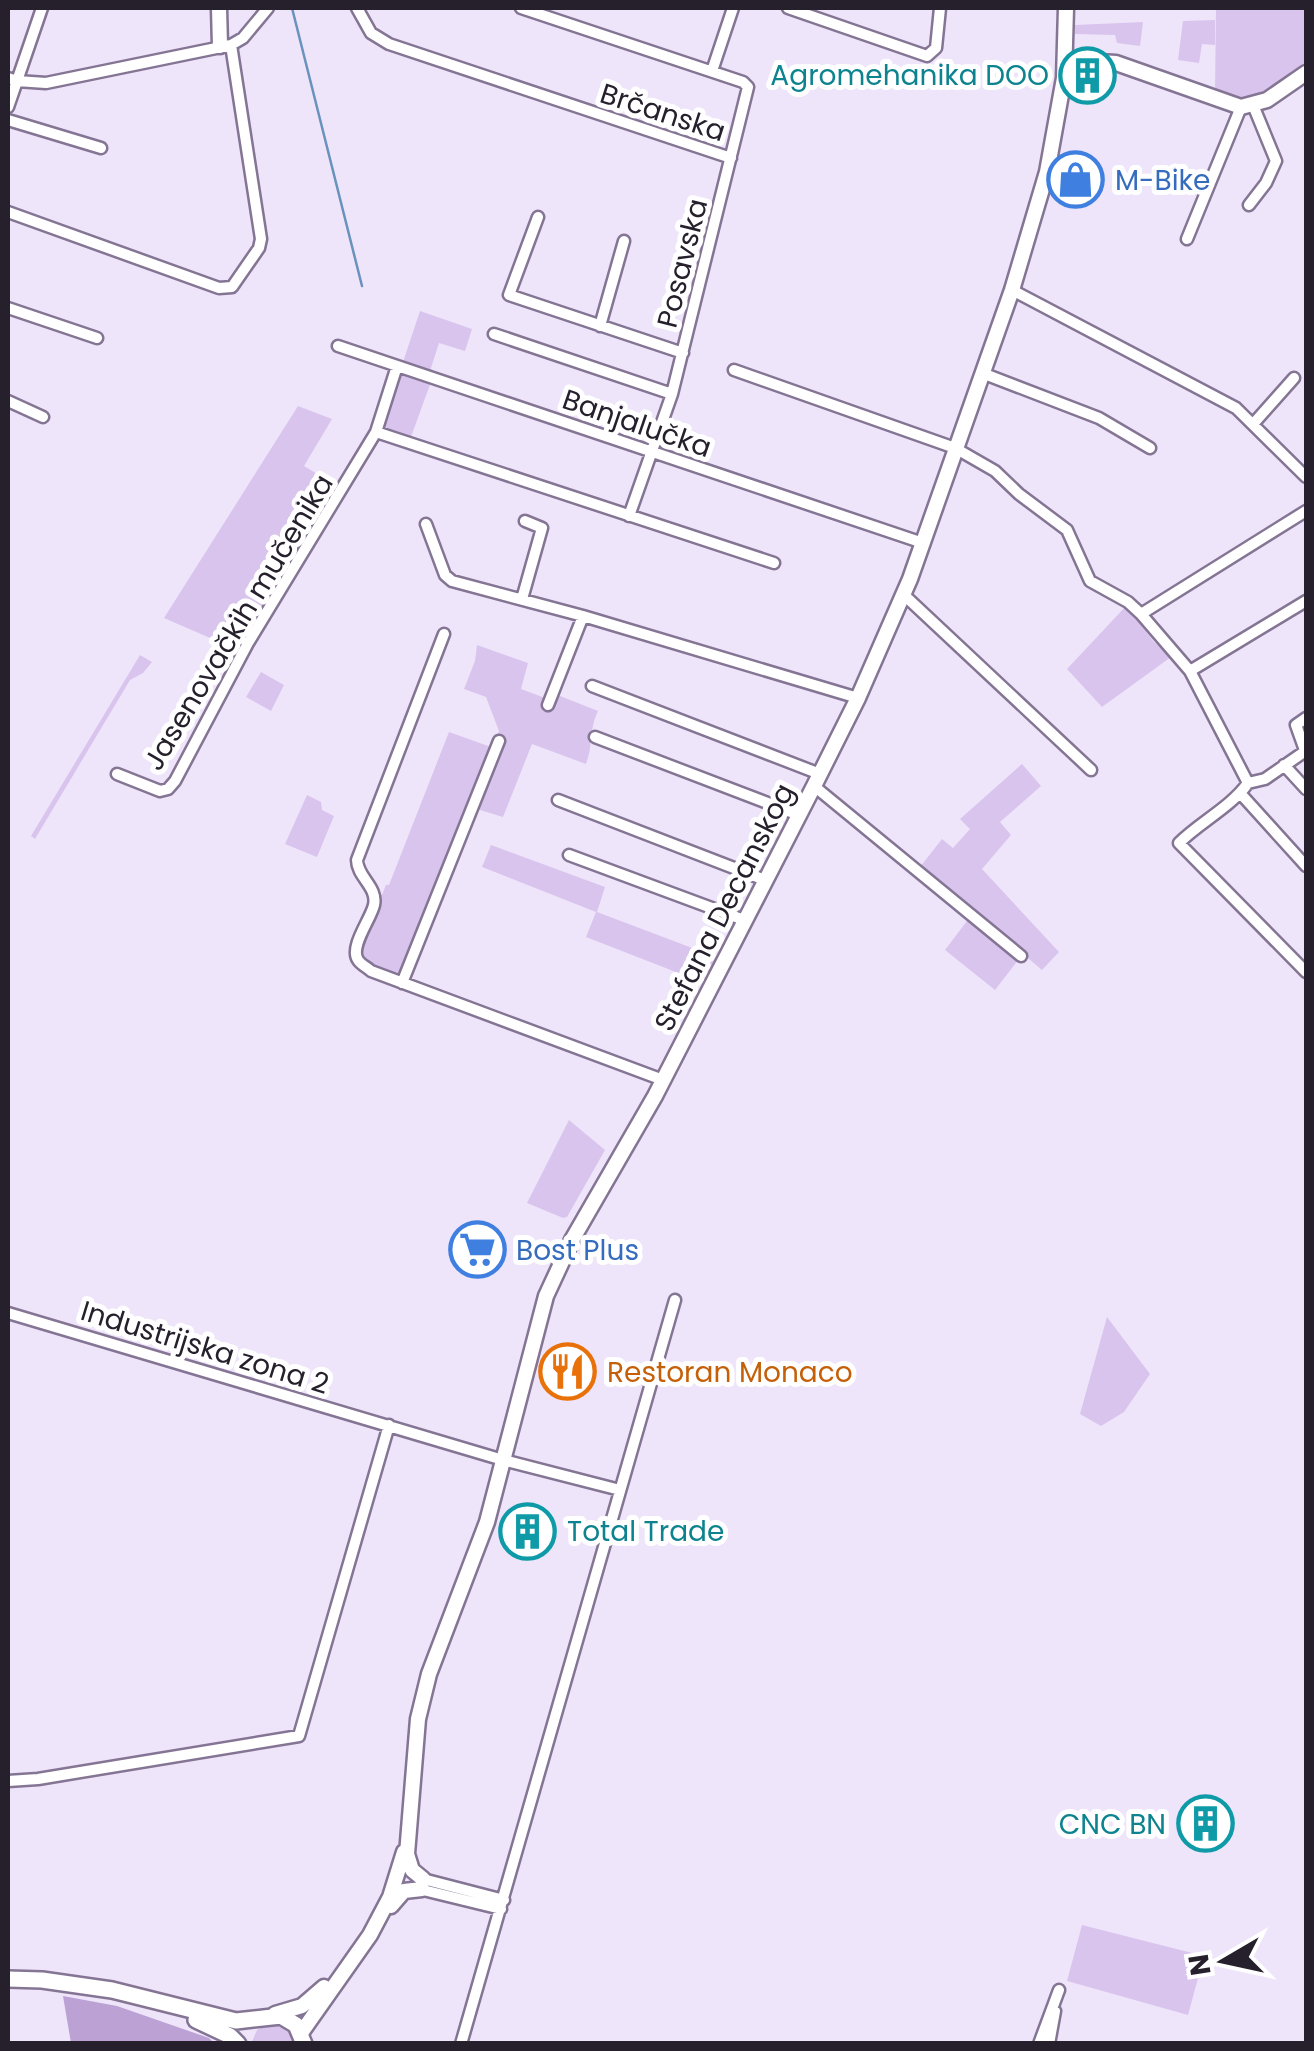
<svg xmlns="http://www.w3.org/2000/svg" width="1314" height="2051" viewBox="0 0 1314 2051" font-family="Poppins,sans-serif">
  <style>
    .green { fill: #d9c4ed }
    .forest { fill: #bba1d4 }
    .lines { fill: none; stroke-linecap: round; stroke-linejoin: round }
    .stream { stroke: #6992bc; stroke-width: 2.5 }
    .street-casing { stroke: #857594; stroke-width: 15 }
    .secondary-casing { stroke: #857594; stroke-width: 19 }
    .primary-casing { stroke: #857594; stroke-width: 20 }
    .street { stroke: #fff; stroke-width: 10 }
    .secondary { stroke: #fff; stroke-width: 14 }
    .primary { stroke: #fff; stroke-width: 15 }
    .labels { text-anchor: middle; stroke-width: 10; stroke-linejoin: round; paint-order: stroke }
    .culture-label { font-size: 28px; fill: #0d838f; stroke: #fff; text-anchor: end }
    .street-label { font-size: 28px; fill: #26202c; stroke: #fff }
    .shop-label { font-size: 28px; fill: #366cbe; stroke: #fff; text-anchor: start }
    .food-label { font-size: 28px; fill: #c56008; stroke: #fff; text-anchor: start }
  </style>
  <rect width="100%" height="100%" fill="#efe5fa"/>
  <!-- green -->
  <path class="green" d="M1216,8H1306V66C1265,87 1267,106 1215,93Z
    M1215,20V45L1202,44L1199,63L1178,60L1183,21Z
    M1143,22L1140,46L1117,43L1115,35L1075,34V25Z
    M420,311L472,329L465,351L439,343L430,371L403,362Z
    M405,372L432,379L411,437L381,429L400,374Z
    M298,406L332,419L304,466L339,487L240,651L164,618Z
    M1126,606L1154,642L1171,657L1102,707L1067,669Z
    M477,645L528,663L521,689L545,698L543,706L549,708L555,694L598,711C589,728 593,746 586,764L532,744L503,817L467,806L399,977L368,964L360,949L386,885H389L449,732L491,747L499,731L486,697L464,689L475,661Z
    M140,655L152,662L143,673L130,680L35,839L31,836Z
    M261,672L284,685L271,711L246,697Z
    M1022,764L1041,786L1000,822L1011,835L982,869L1059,952L1042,970L920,867L942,839L953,848L970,829L960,819Z
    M307,795L321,802L322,810L334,816L317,857L285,844Z
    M491,845L605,887L597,912L716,957L704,983L586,937L596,912L482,867Z
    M970,917L1019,959L995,990L945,950Z
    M569,1120L605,1150L567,1217L563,1218L527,1203Z
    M1107,1317L1150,1374L1124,1412L1101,1426L1080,1414Z
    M1082,1925L1204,1956L1188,2015L1067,1981Z
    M269,2023L289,2030L295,2044H251L257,2030Z"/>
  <!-- forest -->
  <path class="forest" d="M63,1996L117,2006L209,2038L214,2043H71Z"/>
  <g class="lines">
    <!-- stream -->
    <path class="stream" d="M292,8L362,286"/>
    <defs>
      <path id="street" d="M357,8L371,33L389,44L731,158
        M521,8L743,82L748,87L672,394L629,516
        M788,8L927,56L936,48L940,8
        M712,71L733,8
        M8,78L17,81L42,8
        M8,107L17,81L46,83L231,45L243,38L268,8
        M8,120L101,148
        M1249,205L1266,183L1276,161L1253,105
        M8,212L219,288L232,287L259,248L261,239L231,45
        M538,217L509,295L683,353
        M1187,239L1241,107
        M1012,290L1236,408L1306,477
        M8,308L97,338
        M600,326L624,241
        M494,334L672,394
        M338,346L923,543
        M734,370L955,448L995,471L1019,494L1067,530L1090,581L1128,602L1141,614L1190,671L1248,783C1231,807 1200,822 1179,843L1306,972
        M982,373L1099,418L1150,448
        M8,401L43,417
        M1254,423L1294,378
        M376,432L774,563
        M426,524L445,575L452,581L583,616L858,698
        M903,594L1091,770
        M522,599L542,528L525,521
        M1141,614L1306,511
        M444,634L357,860C357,877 378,887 374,905C371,919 349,947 358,960C361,965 367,967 371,971L663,1080
        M1190,671L1306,601
        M592,686L820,774
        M548,705L583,616
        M1306,718L1296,725L1306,753
        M595,737L799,815
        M1284,765L1306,789
        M117,774L160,791L168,789L175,781L248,643L376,432L397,366
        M1248,783L1265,779L1304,752
        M814,786L1021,956
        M1240,793L1306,866
        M558,800L765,880
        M569,855L744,920
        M402,983L499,741
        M8,1313L503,1460L620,1490
        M8,1781L38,1779L299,1736L389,1425
        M419,1878L504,1900
        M419,1889L501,1909
        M461,2044L675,1300
        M1039,2044L1059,1990
        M1049,2044L1055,2011"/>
      <path id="secondary" d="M219,8L220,46
        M1065,60L1116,63L1241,107L1267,100L1306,73
        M423,1879L412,1870L407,1854L418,1719L429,1674L487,1522L546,1296L572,1240L655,1096L814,786L858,698L910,579L1012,290L1047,172L1064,78L1066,8
        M391,1906L404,1891L422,1889
        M275,2014L302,2006L324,1987
        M301,2033L370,1935L390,1897L404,1852"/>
      <path id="primary" d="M8,1979L42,1980L112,1990L236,2021L281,2016L296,2025L304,2044
        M196,2020L230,2036L238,2044"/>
    </defs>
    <!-- street casing -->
    <use href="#street" class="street-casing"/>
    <!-- secondary casing -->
    <use href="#secondary" class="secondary-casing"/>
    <!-- primary casing -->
    <use href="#primary" class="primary-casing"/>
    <!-- street -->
    <use href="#street" class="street"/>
    <!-- secondary -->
    <use href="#secondary" class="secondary"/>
    <!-- primary -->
    <use href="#primary" class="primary"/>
  </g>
  <!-- icons -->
  <defs>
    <symbol id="building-ring" viewBox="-11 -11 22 22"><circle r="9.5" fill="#fff" stroke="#0f9aa8" stroke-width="1.5"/><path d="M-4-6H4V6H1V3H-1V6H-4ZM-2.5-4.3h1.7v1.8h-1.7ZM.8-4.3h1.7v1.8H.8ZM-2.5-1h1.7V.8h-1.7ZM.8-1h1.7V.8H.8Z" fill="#0f9aa8"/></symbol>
    <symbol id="shop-ring" viewBox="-11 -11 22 22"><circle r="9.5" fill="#fff" stroke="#3f7fe0" stroke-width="1.5"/><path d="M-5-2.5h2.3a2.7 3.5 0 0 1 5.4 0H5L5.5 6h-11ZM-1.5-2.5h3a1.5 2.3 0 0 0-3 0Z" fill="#3f7fe0"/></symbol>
    <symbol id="supermarket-ring" viewBox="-11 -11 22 22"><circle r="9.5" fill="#fff" stroke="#3f7fe0" stroke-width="1.5"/><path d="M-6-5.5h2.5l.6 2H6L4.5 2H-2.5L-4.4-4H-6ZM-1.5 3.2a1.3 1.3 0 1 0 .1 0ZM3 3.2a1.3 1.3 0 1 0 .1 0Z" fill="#3f7fe0"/></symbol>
    <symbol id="restaurant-ring" viewBox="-11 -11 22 22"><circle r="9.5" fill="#fff" stroke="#e8710a" stroke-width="1.5"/><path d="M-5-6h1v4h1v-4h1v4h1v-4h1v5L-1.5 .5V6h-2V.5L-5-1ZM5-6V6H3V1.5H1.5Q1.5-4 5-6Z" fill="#e8710a"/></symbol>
  </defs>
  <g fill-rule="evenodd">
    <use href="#building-ring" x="1056" y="44" width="63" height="63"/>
    <use href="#shop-ring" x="1044" y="148" width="63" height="63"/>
    <use href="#supermarket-ring" x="446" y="1218" width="63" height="63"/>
    <use href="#restaurant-ring" x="536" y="1340" width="63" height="63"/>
    <use href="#building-ring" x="496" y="1500" width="63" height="63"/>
    <use href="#building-ring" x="1174" y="1792" width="63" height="63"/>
  </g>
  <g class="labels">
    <!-- culture labels -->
    <g class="culture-label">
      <text x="1049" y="85">Agromehanika DOO</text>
      <text x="567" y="1541" text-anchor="start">Total Trade</text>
      <text x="1166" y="1834">CNC BN</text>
    </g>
    <!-- street labels -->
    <g class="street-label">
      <text transform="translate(663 112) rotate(18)" y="10">Brčanska</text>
      <text transform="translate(682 263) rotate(-76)" y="10">Posavska</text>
      <text transform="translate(637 423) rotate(19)" y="10">Banjalučka</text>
      <text transform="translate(238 622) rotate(-59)" y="10">Jasenovačkih mučenika</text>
      <text transform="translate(724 907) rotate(-63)" y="10">Stefana Decanskog</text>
      <text transform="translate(205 1347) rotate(17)" y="10">Industrijska zona 2</text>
    </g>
    <!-- shop labels -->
    <g class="shop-label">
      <text x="1115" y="190">M-Bike</text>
      <text x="516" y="1260">Bost Plus</text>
    </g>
    <!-- food labels -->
    <g class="food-label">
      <text x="607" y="1382">Restoran Monaco</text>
    </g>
  </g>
  <!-- border -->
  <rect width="1314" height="2051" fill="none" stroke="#26202c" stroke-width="20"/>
  <!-- north arrow -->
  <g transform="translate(1224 1961) rotate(261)" stroke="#ffffff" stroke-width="8" paint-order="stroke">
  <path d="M0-8L18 38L0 25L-18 38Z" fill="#26202c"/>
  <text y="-15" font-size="28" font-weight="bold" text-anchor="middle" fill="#26202c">N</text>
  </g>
</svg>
